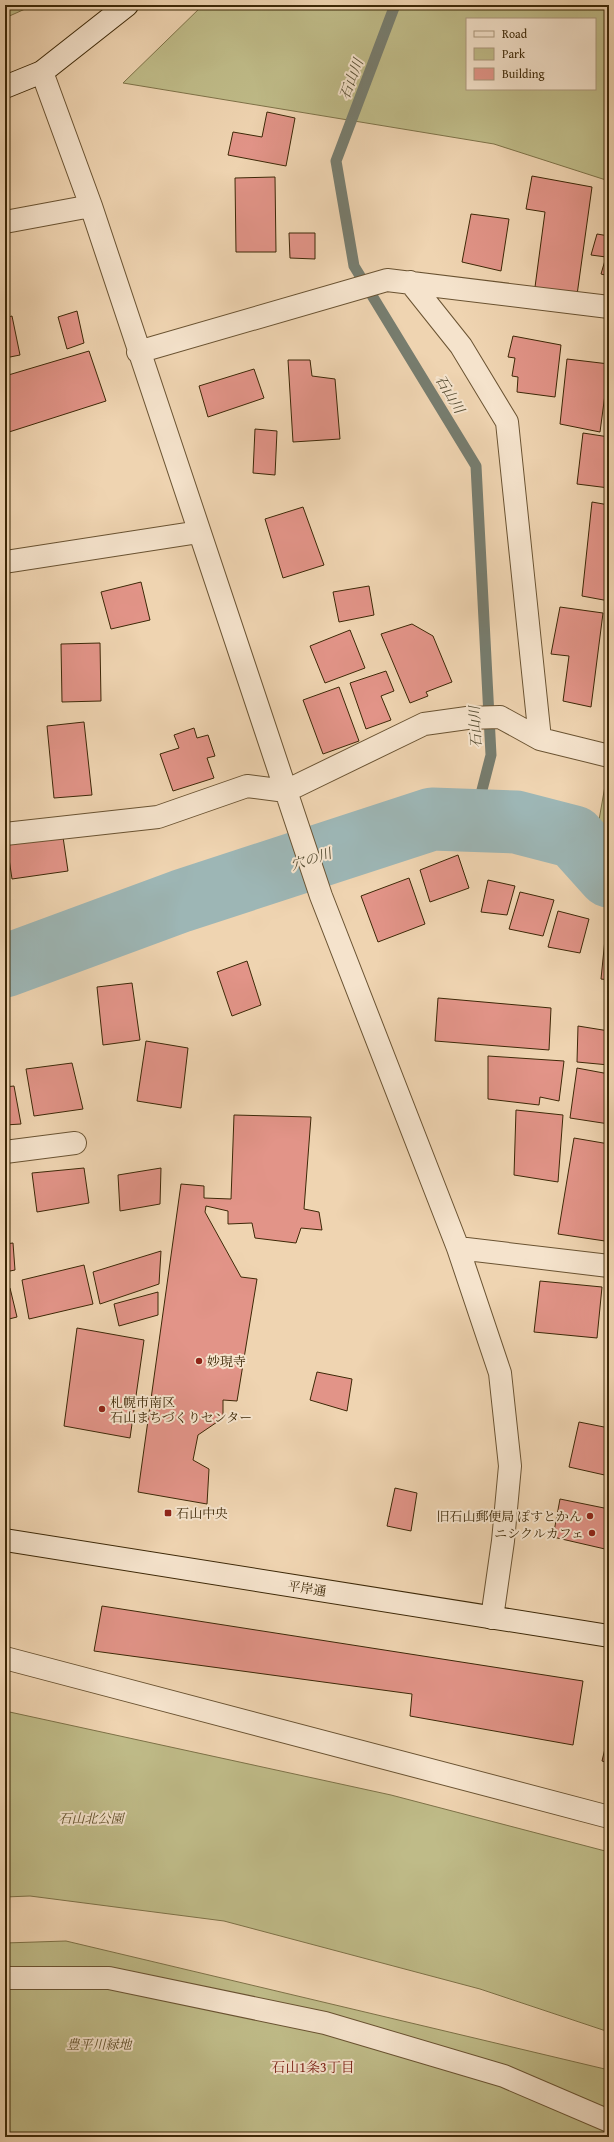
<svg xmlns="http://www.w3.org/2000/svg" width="614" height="2142" viewBox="0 0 614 2142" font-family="'Gentium Book Plus','Noto Serif JP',serif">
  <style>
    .green { fill: #bfbb88; stroke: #7e7248; fill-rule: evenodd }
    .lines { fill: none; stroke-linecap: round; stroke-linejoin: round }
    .stream { stroke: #777d6f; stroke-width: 11 }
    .river { stroke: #9db6b5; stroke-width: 63 }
    .building { fill: #e29488; stroke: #3d2807 }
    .street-casing { stroke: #6a5332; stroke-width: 24 }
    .secondary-casing { stroke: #3d2807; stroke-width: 24 }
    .street { stroke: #f5e3cc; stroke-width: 22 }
    .secondary { stroke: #f5e3cc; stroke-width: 22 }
    .poi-dot { fill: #8f2418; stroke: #f5e3cc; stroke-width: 1.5 }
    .labels { text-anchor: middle; stroke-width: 4; stroke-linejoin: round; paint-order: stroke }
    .poi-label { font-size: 13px; fill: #3d2807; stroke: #f5e3cc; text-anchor: start }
    .street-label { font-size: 13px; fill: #3d2807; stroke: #f5e3cc }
    .park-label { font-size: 13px; font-style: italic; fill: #5e4d27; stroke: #f5e3cc }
    .water-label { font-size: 14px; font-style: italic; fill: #554c32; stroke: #f5e3cc }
    .neighbourhood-label { font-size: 14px; fill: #7a1f14; stroke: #f5e3cc }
  </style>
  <rect width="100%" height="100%" fill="#efd4b1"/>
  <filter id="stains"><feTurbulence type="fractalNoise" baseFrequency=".005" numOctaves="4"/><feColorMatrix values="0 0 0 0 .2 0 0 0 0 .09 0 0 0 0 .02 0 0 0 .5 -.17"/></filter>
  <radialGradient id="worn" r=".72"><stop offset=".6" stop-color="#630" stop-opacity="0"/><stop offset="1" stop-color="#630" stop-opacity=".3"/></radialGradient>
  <!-- green -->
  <path class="green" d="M5,5H34L5,18Z
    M203,5H609V181L494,144L123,83ZM467,19H595V89H467Z
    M608,769L609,770V862L593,854Z
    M5,1711L391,1795L609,1852V2032L480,1989L224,1921L30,1896L5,1897Z
    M66,1941L609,2070V2137H5V1943Z"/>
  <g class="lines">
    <!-- stream -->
    <path class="stream" d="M395,5L336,161L354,266L476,466L491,755L474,821"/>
    <!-- river -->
    <path class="river" d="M5,966L181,901L432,819L516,822L574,837L609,876"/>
  </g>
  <!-- building -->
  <path class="building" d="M267,112L295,118L286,166L228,155L233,132L262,137Z
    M532,176L592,187L577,295L535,287L545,212L526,209Z
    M275,177L276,252H236L235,178Z
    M471,214L509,219L501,271L462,262Z
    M289,233H315V259L290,258Z
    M597,234L609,236V276L601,274L606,257L591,255Z
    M77,311L84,343L67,349L58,317Z
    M12,316L20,355L5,358V318Z
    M513,336L561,345L555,397L517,392L518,377L512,376L515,358L508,357Z
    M89,351L106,401L9,432L5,422V376Z
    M567,359L609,364L600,432L560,424Z
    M288,360H310L312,376L335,379L340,439L293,442Z
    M254,369L264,398L208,417L199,386Z
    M255,429L277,431L275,475L253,473Z
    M583,433L609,437V488L577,484Z
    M592,502L609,505V601L582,596Z
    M303,507L324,565L283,578L265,519Z
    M141,582L150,620L111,629L101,592Z
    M369,586L374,615L339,622L333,592Z
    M560,607L603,613L591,707L563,701L569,656L551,654Z
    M412,624L433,636L452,682L426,692L428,696L410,703L381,634Z
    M350,630L365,668L325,683L310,646Z
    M100,643L101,701L62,702L61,644Z
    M386,671L394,691L381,696L391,720L366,729L350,683Z
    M339,687L359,741L323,754L303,700Z
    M84,722L92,795L54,798L47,726Z
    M194,728L197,738L208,735L215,756L207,758L214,778L173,791L160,754L179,748L174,735Z
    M63,837L68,871L12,879L7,845Z
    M458,855L469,888L430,902L420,870Z
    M409,878L425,924L378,942L361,896Z
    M488,880L515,886L507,915L481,912Z
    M520,892L554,900L543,936L509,929Z
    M558,911L589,919L580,953L548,947Z
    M605,939L609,940V980L601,979Z
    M247,961L261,1005L232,1016L217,972Z
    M132,983L140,1040L103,1045L97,987Z
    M438,998L551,1008L549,1050L435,1041Z
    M578,1026L609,1031V1065L577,1062Z
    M146,1041L188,1048L181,1108L137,1101Z
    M488,1056L564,1061L559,1101L540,1097L539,1105L488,1099Z
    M72,1063L83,1109L34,1116L26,1069Z
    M577,1068L609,1074V1124L570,1118Z
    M14,1086L21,1124L5,1125V1087Z
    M516,1110L563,1115L558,1182L514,1175Z
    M234,1115L311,1117L304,1209L319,1212L322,1230L301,1228L296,1243L255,1238L252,1223L228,1224V1211L206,1206L205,1212L241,1277L257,1279L237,1401L223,1400V1418L198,1435L193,1460L209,1469L207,1504L138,1492L181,1184L204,1186V1198L231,1199Z
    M574,1138L609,1144V1212L605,1241L558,1234Z
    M84,1168L89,1203L37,1212L32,1173Z
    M161,1168L160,1204L120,1211L118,1175Z
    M13,1243L15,1270L5,1272V1244Z
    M161,1251L159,1284L100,1304L93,1272Z
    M84,1265L93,1304L29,1319L22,1280Z
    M540,1281L602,1287L597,1338L534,1332Z
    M10,1288L17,1317L5,1320V1290Z
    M158,1292V1315L119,1326L114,1304Z
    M77,1328L144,1340L130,1438L64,1426Z
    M317,1372L352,1379L347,1411L310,1400Z
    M579,1422L609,1428V1476L569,1467Z
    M395,1488L417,1493L411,1531L387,1526Z
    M560,1499L609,1509V1527L605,1549L553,1537Z
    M102,1606L583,1681L573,1745L410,1716L412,1694L94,1651Z
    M609,1732V1763L602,1761Z"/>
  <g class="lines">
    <defs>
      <path id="street" d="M42,72L91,206L321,896L458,1248L500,1373L510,1466L503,1541L492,1618
        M5,222L91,206
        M410,282L461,346L507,422L540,739
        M138,352L387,280L609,307
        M5,562L199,532
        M5,834L158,817L247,786L286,791L424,724L467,718L500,717L540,739L609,756
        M5,1152L75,1143
        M458,1248L609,1266
        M5,1658L609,1817
        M5,1978H109L325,2023L504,2076L609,2121"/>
      <path id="secondary" d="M5,87L42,72L127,5
        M5,1540L609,1636"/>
    </defs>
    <!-- street casing -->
    <use href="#street" class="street-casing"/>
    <!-- secondary casing -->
    <use href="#secondary" class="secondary-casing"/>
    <!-- street -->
    <use href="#street" class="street"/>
    <!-- secondary -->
    <use href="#secondary" class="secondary"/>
  </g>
  <!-- markers -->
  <g class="poi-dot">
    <circle cx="199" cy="1361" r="4"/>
    <circle cx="102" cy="1409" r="4"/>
    <rect x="164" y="1509" width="8" height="8" rx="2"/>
    <circle cx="590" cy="1516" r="4"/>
    <circle cx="592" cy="1533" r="4"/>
  </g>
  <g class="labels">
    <!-- poi labels -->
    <g class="poi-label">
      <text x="207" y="1366">妙現寺</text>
      <text x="110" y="1407">札幌市南区<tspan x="110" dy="15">石山まちづくりセンター</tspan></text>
      <text x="176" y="1518">石山中央</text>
      <text x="582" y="1521" text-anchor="end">旧石山郵便局 ぽすとかん</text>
      <text x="584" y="1538" text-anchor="end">ニシクルカフェ</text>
    </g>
    <!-- street labels -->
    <g class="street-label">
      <text transform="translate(307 1588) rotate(9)" y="5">平岸通</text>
    </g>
    <!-- park labels -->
    <g class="park-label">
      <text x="91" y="1823">石山北公園</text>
      <text x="99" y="2049">豊平川緑地</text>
    </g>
    <!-- water labels -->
    <g class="water-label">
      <text transform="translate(351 79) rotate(-69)" y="5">石山川</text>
      <text transform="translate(450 394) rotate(59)" y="5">石山川</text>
      <text transform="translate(475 727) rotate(-93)" y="5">石山川</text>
      <text transform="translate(311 859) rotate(-18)" y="5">穴の川</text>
    </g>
    <!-- neighbourhood labels -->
    <g class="neighbourhood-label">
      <text x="313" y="2072">石山1条3丁目</text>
    </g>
  </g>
  <!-- margin -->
  <rect width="614" height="2142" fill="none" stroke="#efd4b1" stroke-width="20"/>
  <rect x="6" y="6" width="602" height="2130" fill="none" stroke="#3d2807" stroke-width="2"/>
  <rect x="10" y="10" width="594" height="2122" fill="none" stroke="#3d2807"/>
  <!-- legend -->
  <rect x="466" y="18" width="130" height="72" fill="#f5e3cc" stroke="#ab987d"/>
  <rect x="474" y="31" width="20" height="6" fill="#f5e3cc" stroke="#ab987d"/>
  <text x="502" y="38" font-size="12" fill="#3d2807">Road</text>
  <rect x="474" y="48" width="20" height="12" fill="#bfbb88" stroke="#ab987d"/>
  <text x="502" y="58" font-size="12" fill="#3d2807">Park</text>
  <rect x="474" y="68" width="20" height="12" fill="#e29488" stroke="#ab987d"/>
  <text x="502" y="78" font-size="12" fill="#3d2807">Building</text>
  <rect width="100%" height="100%" filter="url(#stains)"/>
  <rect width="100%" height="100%" fill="url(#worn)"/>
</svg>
